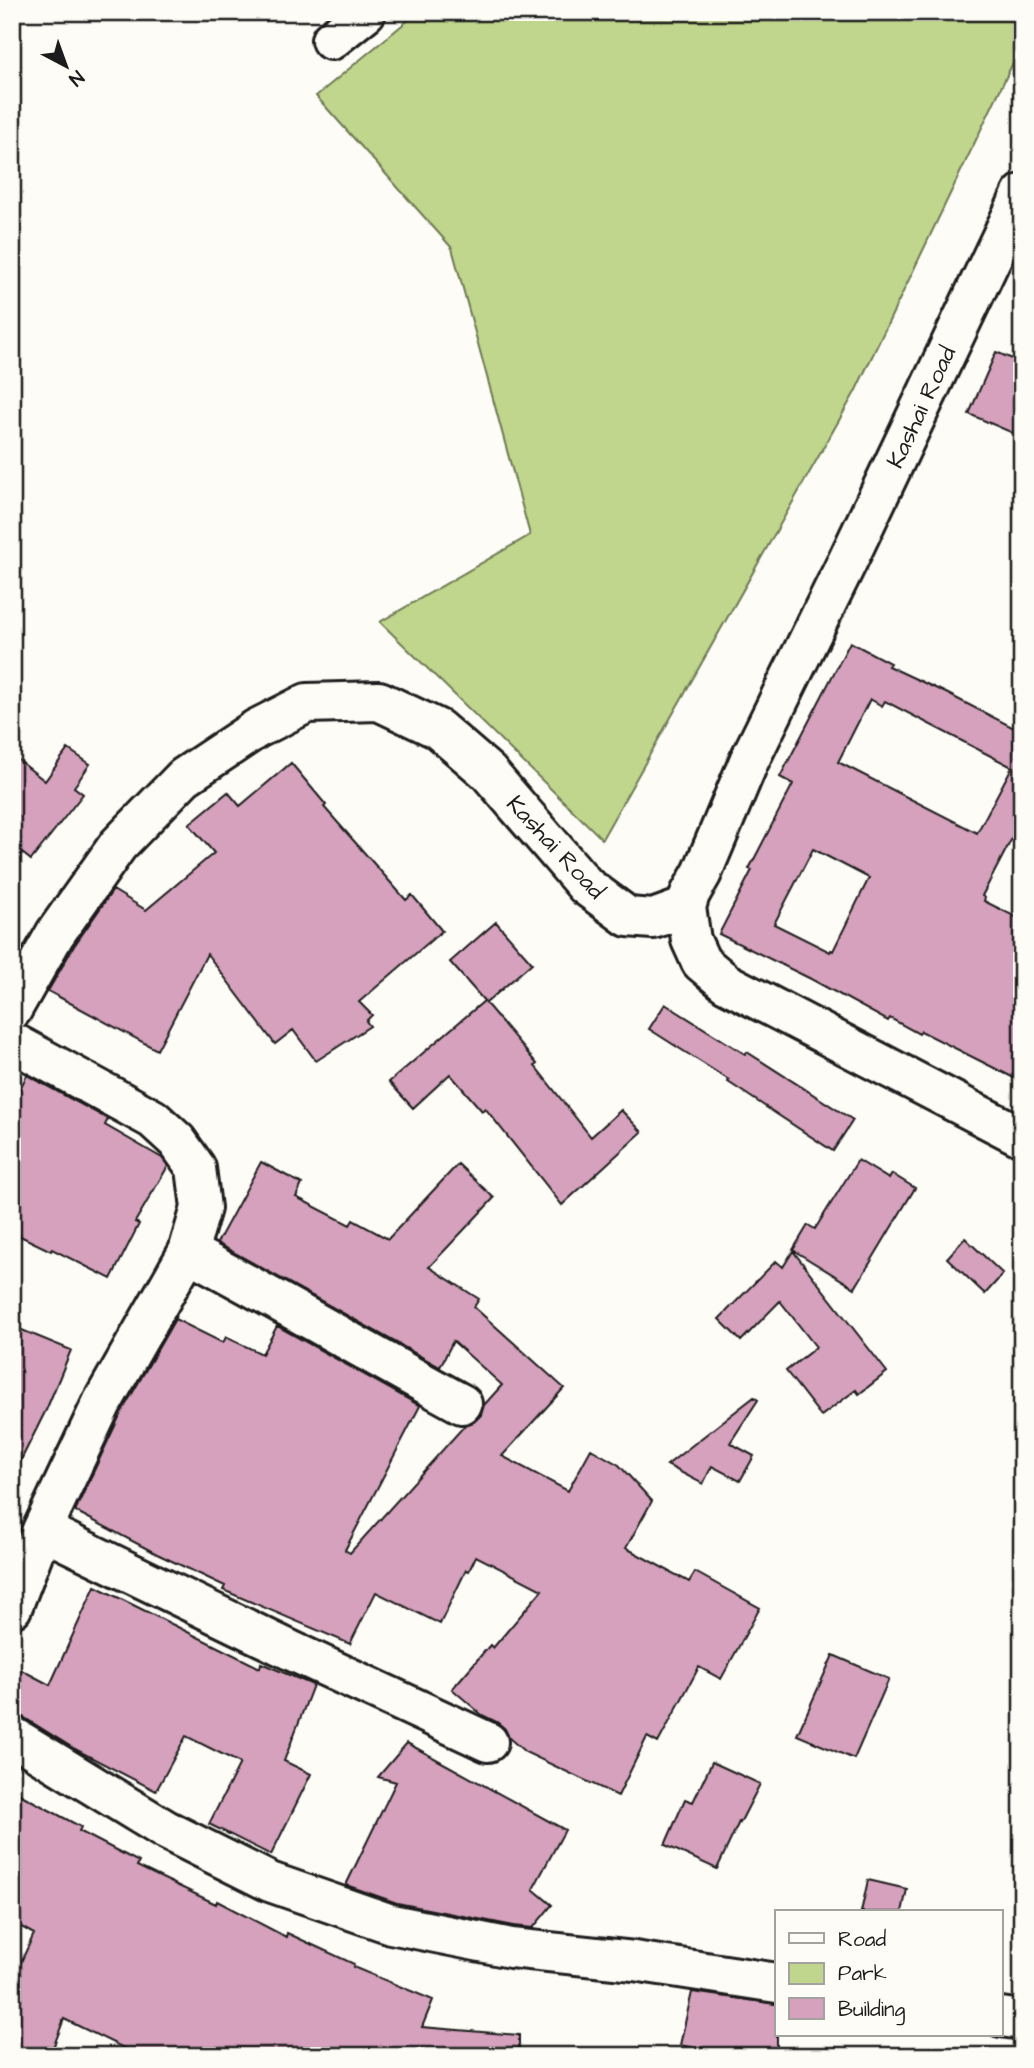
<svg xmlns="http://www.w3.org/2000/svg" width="1034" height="2068" viewBox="0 0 1034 2068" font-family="'Architects Daughter',sans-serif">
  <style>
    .green { fill: #c0d68c; stroke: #6e7954; stroke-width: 2 }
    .building { fill: #d5a1bc; stroke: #1c1c1c; stroke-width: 2; fill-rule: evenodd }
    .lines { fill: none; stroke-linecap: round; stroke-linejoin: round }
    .minor-casing { stroke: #1c1c1c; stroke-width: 44 }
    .tertiary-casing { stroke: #1c1c1c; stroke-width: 44 }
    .minor { stroke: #fdfcf7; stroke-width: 38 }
    .tertiary { stroke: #fdfcf7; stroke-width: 38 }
    .labels { text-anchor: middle; stroke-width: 5; stroke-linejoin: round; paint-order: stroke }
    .street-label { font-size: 24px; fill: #1c1c1c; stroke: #fdfcf7 }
  </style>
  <rect width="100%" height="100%" fill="#fdfcf7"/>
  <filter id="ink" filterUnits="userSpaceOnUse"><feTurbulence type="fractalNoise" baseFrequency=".0143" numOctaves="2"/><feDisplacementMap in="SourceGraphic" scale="14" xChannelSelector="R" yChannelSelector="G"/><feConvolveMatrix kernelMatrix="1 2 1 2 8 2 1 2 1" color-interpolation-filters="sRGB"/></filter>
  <g filter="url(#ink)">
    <!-- green -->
    <path class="green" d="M418,12H1022V44L855,392L602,839L380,622L530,535L452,248L316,96Z"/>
    <!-- building -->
    <path class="building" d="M996,352L1022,363V437L969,414Z
      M850,642L890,663L888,666L946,693L1022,732V819L982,896L985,898L984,901L1022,920V1082L921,1031L919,1034L890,1018L888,1021L811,979L719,934L752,870L749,869L793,784L780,777ZM870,699L882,706L885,701L1012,767L977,833L838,762ZM813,849L869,878L833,951L831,950L830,952L774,924Z
      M68,749L90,764L74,787L83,794L31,860L12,845V755L45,781Z
      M291,763L326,805L324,807L406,900L412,895L442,931L359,1002L372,1015L366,1021L370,1026L316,1061L293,1030L275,1044L207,954L157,1050L48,991L74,946L113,890L146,910L214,853L189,824L228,792L240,806Z
      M496,922L532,963L486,1003L450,962Z
      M484,1001L537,1064L535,1066L591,1137L621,1110L642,1132L562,1205L485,1108L482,1111L450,1074L413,1108L389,1082Z
      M665,1004L745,1054L747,1052L853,1120L833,1151L728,1082L729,1080L649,1029Z
      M27,1075L108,1119L105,1125L162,1158L168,1166L135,1222L139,1224L111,1279L52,1249L51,1251L12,1232V1104Z
      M858,1160L889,1179L892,1174L915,1188L855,1288L793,1250L808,1225L815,1229Z
      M261,1162L302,1184L296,1197L350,1225L353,1220L388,1239L458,1164L494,1198L429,1267L479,1299L474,1307L564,1388L502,1456L568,1491L591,1449L619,1465L652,1501L626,1548L689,1582L695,1572L760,1608L721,1679L699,1667L658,1743L647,1737L618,1796L525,1752L509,1738L505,1729L497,1722L482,1715L452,1689L490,1645L493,1648L542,1590L476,1556L469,1571L466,1570L440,1624L376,1592L350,1644L223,1590L225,1586L157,1554L75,1511L121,1413L175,1319L223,1343L226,1337L262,1354L277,1326L420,1406L345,1550L350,1553L465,1425L474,1422L481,1415L484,1405L502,1385L453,1341L440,1367L217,1243Z
      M965,1238L1003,1274L985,1294L947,1258Z
      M793,1251L887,1372L859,1394L856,1390L821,1416L786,1371L816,1347L780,1301L741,1341L719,1319L776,1261L783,1267Z
      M12,1326L71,1350L47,1408L12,1478Z
      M754,1397L758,1400L730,1443L754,1456L740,1481L712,1466L703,1484L667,1465Z
      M95,1586L260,1668L261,1663L313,1685L284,1761L311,1774L271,1855L209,1824L240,1763L186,1736L156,1791L73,1748L23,1717L12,1714V1665L50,1685Z
      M833,1655L889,1679L854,1759L797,1735Z
      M407,1743L565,1830L533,1889L552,1905L533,1928L514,1926L397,1903L346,1885L396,1782L378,1777Z
      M712,1762L760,1784L740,1823L739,1822L717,1869L665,1845L685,1799L693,1802Z
      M12,1790L81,1827L79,1831L139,1862L137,1866L216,1904L217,1901L286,1937L287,1933L354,1964L353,1967L433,2000L422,2027L519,2035V2056H140L64,2019L50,2056H12V1981L34,1934L12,1922Z
      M868,1880L907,1889L902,1912H861Z
      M692,1992L777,2004V2056H730L680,2045Z"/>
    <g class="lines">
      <defs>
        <path id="minor" d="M331,40L366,12
          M12,1042L153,1119L177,1141L196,1168L201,1208L188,1252L102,1403L42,1530L12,1608
          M188,1252C280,1301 370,1354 462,1404
          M42,1530L292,1651L488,1742
          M12,1736L166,1830L270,1882L391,1924L511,1948L634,1961L777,1983
          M1001,2017L1022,2020"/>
        <path id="tertiary" d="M686,907L691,940L701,962L726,983L1022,1137
          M12,1010L55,934L118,845L184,777L256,729L307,703L379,701L438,729L488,772L586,886L628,917L653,919L686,907L690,894L702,873L749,761L847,562L1022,194"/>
      </defs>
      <!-- minor casing -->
      <use href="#minor" class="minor-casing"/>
      <!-- tertiary casing -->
      <use href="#tertiary" class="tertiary-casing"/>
      <!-- minor -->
      <use href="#minor" class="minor"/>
      <!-- tertiary -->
      <use href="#tertiary" class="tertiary"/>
    </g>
  </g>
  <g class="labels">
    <!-- street labels -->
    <g class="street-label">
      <text transform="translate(921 407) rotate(-65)" y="8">Kashai Road</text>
      <text transform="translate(556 847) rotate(47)" y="8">Kashai Road</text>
    </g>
  </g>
  <!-- margin -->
  <rect width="1034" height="2068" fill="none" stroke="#fdfcf7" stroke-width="42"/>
  <rect x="21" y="21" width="992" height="2026" fill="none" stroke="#1c1c1c" stroke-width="2.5" filter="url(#ink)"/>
  <!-- legend -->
  <rect x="775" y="1910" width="228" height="126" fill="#fdfcf7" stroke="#a3a29f" stroke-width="2"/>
  <rect x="789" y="1933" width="35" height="10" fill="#fdfcf7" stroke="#a3a29f" stroke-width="2"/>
  <text x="838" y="1946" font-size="21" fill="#1c1c1c">Road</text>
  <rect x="789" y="1963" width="35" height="21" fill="#c0d68c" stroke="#a3a29f" stroke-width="2"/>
  <text x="838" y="1980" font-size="21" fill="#1c1c1c">Park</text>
  <rect x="789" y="1998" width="35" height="21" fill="#d5a1bc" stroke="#a3a29f" stroke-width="2"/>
  <text x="838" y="2016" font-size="21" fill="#1c1c1c">Building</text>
  <!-- north arrow -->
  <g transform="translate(66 66) rotate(139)" stroke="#fdfcf7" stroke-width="5" paint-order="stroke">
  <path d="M0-5L12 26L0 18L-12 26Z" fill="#1c1c1c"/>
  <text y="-10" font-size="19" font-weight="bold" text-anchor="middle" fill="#1c1c1c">N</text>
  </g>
</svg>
